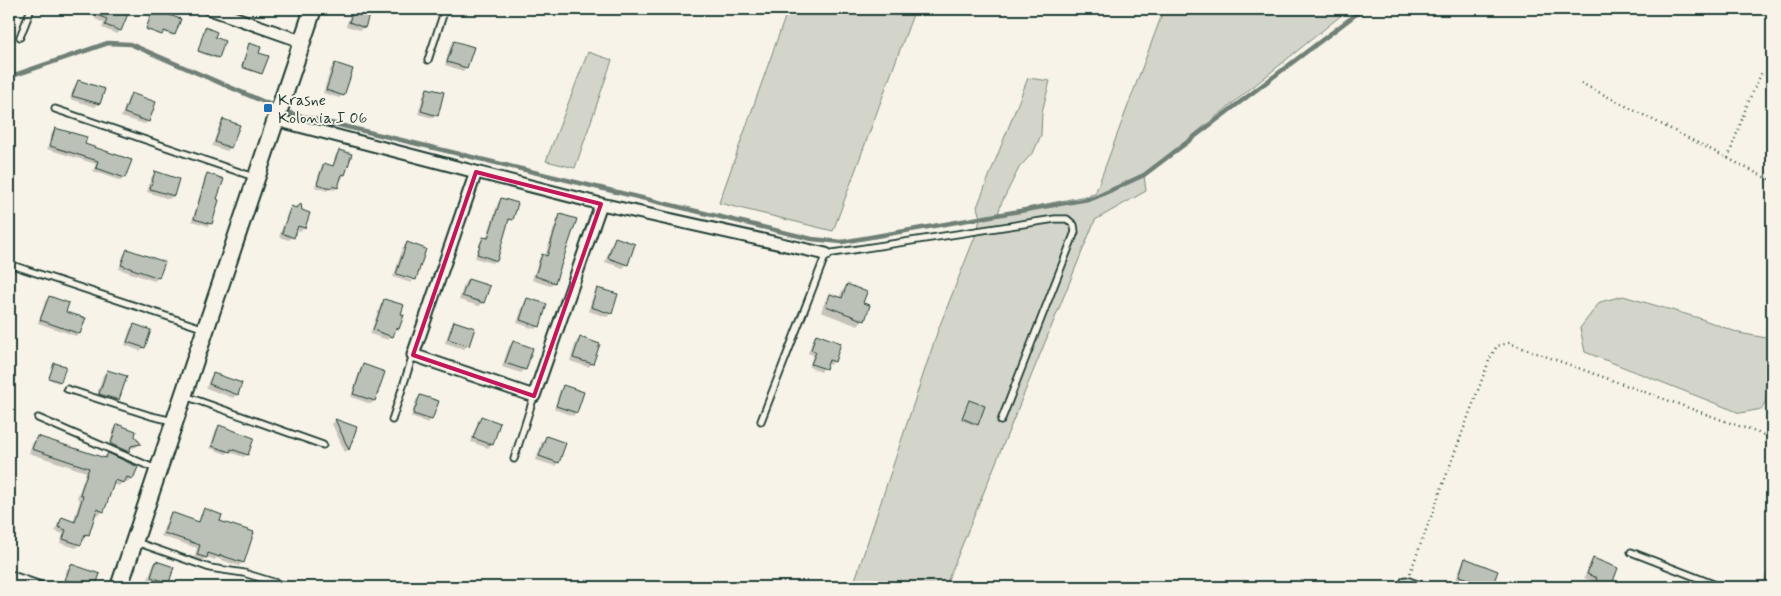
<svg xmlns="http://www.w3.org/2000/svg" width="1781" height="596" viewBox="0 0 1781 596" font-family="Mynerve,sans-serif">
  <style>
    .green { fill: #d3d5ca; stroke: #79897f }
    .shadow { fill: #0003 }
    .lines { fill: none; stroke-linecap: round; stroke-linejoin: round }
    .stream { stroke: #6f8077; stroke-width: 4.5 }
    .building { fill: #bbc1b6; stroke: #1f3d34 }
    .lane-casing { stroke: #1f3d34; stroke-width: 9 }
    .street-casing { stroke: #1f3d34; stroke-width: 15 }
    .secondary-casing { stroke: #1f3d34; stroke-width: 20 }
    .path { stroke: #1f3d34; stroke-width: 2.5; stroke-dasharray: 1 4; stroke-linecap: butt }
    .lane { stroke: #f7f3e8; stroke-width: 5.5 }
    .street { stroke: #f7f3e8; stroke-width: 11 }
    .secondary { stroke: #f7f3e8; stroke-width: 16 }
    .marked { fill: none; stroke: #c2185b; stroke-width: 4; stroke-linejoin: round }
    .poi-dot { fill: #1f6fb2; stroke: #f7f3e8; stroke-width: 2 }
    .labels { text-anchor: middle; stroke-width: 4; stroke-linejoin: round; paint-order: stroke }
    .poi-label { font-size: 16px; fill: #1f3d34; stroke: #f7f3e8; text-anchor: start }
  </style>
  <rect width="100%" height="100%" fill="#f7f3e8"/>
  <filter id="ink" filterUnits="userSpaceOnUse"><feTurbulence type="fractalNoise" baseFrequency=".02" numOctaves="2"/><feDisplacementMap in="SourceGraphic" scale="10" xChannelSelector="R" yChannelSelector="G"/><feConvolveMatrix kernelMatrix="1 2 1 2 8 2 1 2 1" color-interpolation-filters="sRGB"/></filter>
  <g filter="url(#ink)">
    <!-- green -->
    <path class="green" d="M788,9H915L833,231L719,203Z
      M1164,9H1349L1144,175L1146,191L1095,220L945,587H857L853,586L938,330L978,229L980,218L977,207L1028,78L1050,81L1042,112L1041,135L1034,151L1019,168L1001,204L998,214L1095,194Z
      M588,52L612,60L575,168L546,161Z
      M1623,296L1699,318L1739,333L1772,339V386L1762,409L1740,413L1585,352L1580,328L1600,302Z"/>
    <!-- shadow -->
    <path class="shadow" d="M99,9H129L120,31L117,34L102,28L104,23L95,19Z
      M154,9L169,13L168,16L174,35L173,36L162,32L160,35L146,30Z
      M350,9H370L364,27L360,30L346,26L350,14L348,12Z
      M204,30L213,38L218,57L216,59L198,52Z
      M454,42L466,67L463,71L445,65L450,46Z
      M249,44L257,53L261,73L260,74L241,68Z
      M335,64L343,95L339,98L323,93L331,68Z
      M78,81L99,103L95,107L70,99L75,85Z
      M427,89L437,115L433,118L418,114L424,93Z
      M131,95L148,121L145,124L121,117L128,98Z
      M223,120L230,148L227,151L212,146L220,124Z
      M56,129L83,144L124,177L121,181L93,171L96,164L47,149L52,133Z
      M339,151L350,155L344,175L337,187L334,190L329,189L327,191L315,187L321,167L324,164L332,167L336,154Z
      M156,173L178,180L173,196L169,199L147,192L152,176Z
      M207,174L215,200L218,201L210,224L208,226L192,221L205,177Z
      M501,199L512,219L507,222L496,260L492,263L475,258L480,242L484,238L486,239L498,203Z
      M292,208L309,214L304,228L300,231L295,230L292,237L289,240L279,237L288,211Z
      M561,215L554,282L550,286L532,280L539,259L542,255L545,256L557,219Z
      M615,239L627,264L623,268L605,262L612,242Z
      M407,243L425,249L414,280L395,272L403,247Z
      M128,250L158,278L154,281L119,269L124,254Z
      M394,274L413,281L411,283L393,277Z
      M468,280L483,303L479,306L459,300L464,284Z
      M847,286L861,303L863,320L858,326L821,312L825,301L831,295L839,298L842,291Z
      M598,289L617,295L610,314L607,317L588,311L594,293Z
      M49,297L64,313L79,333L76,336L38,323L46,300Z
      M527,299L539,326L535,329L517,323L524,303Z
      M384,300L398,328L388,340L370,334L381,304Z
      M454,323L473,329L467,346L464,349L445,343L451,326Z
      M134,325L144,347L140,351L125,345L130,329Z
      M817,336L834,361L830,365L826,363L821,372L809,367L813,355L808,353L813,339Z
      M580,338L598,345L592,364L588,367L570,361L576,342Z
      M513,342L525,369L521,373L502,367L509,346Z
      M53,365L60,381L58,383L49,379Z
      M364,366L374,401L371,404L351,397L360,369Z
      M107,371L125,377L118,400L114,403L96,397L103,375Z
      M214,374L237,394L233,398L206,388L210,378Z
      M563,387L576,412L573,416L554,409L560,390Z
      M420,396L431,419L428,423L411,417L416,400Z
      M969,401L977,424L975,425L961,420Z
      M481,417L492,444L488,448L471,442L478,421Z
      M335,421L355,428L348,450L345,452L332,424Z
      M118,426L140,444L136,447L129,449L125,455L108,448L114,429Z
      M219,427L247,454L244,457L229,452L226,454L210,448L216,429Z
      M37,437L104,459L108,455L132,478L128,482L124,481L119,486L112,484L103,511L99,515L94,514L88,534L82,538L80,544L76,548L60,543L63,534L55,531L58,523L62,519L73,522L80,500L77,498L86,472L29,453L33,441Z
      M546,438L558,462L555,466L536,460L542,441Z
      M204,510L218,522L243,562L239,566L216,558L215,560L207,557L202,561L194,559L197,548L161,536L168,517L172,513L198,522L201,513Z
      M1466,560L1496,571L1490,587H1476L1456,579L1462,563Z
      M1593,560L1610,587H1599L1593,585L1594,582L1584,578L1590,563Z
      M156,562L168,582L165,586L148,580L153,566Z
      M1772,562V587H1761L1770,564Z
      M71,566L98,575L94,587H75L63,583L67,569Z"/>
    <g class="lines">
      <!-- stream -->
      <path class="stream" d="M9,77L108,43L130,44L269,104
        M289,113L812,239L842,242L1094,198L1144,175L1363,9"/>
    </g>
    <!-- building -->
    <path class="building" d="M82,9H130L121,31L105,25L107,19Z
      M153,9H161L170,12L169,15L181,19L175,35L164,31L162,35L146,29Z
      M354,9H371L365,28L349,22Z
      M205,27L217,32L215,37L225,41L219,58L198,51Z
      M454,41L474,47L467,68L447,62Z
      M249,43L261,47L259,53L269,56L262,74L242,67Z
      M335,63L353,69L344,96L326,90Z
      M78,80L105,89L100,104L72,96Z
      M427,88L444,92L438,116L421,111Z
      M131,93L156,102L149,122L124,113Z
      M223,119L240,125L231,148L215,142Z
      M55,128L87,137L85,144L132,160L125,178L96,168L98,161L50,146Z
      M339,150L352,154L345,175L342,174L338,188L332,186L331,188L317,184L324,163L333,166Z
      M155,171L179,179L174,196L150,189Z
      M207,173L224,179L217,199L219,200L212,224L194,219Z
      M501,198L518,203L513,220L509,219L497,261L477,254L483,237L488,238Z
      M301,204L302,210L310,213L305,228L298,226L294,238L282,233L291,206L296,208Z
      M560,214L577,219L555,283L535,276L542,254L547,256Z
      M615,237L635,244L628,265L608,258Z
      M407,242L426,249L416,280L396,274Z
      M127,249L165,262L159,278L121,265Z
      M468,279L490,286L484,303L462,296Z
      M847,284L867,292L863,303L870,305L865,321L826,306L830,294L842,298Z
      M597,288L618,294L612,314L591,307Z
      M49,296L69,303L66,312L86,318L80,334L40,320Z
      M527,298L547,304L540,327L520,320Z
      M384,299L404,305L401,314L404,315L399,329L396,328L393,337L373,330Z
      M454,321L475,328L469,346L448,339Z
      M134,324L151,330L145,348L127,342Z
      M816,334L841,343L835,362L829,360L826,369L811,364L816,352L811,350Z
      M580,337L600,344L593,364L573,358Z
      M513,341L533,348L526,370L505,363Z
      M54,363L66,366L61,382L49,378Z
      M363,364L385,372L375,401L353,394Z
      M107,370L127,376L119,400L99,394Z
      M213,373L242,383L238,395L209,384Z
      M563,385L584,392L577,413L556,406Z
      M420,395L439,401L432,420L413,414Z
      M969,400L985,406L978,425L962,418Z
      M481,416L500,423L493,445L473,438Z
      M335,419L357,427L349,450Z
      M117,424L136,431L135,436L141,444L131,446L129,452L111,444Z
      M219,425L254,438L248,455L231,449L230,452L212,446Z
      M37,436L105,458L108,453L138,467L133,479L127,477L124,483L115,480L104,512L97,509L89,535L85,534L81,545L63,539L66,530L58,527L62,517L75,522L83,496L80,494L89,468L32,449Z
      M546,436L566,443L559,463L539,456Z
      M204,508L222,515L220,521L254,532L244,563L220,555V557L208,553L207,558L197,555L200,545L164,533L171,512L199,522Z
      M1465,558L1498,571L1492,587L1459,576Z
      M1593,558L1618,568L1611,587L1596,582L1597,578L1587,574Z
      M156,561L174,567L169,583L151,577Z
      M71,564L100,574L95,587H88L65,580Z"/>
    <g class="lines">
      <defs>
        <path id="lane" d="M20,37L31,9
          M428,60L445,9
          M55,109L254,177
          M9,264L205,329
          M67,389L151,416L173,421
          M185,396L323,445
          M38,418L158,470
          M392,420L413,355
          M761,421L826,254L1055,219H1067L1074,225L1075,232L1001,421
          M514,459L534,396
          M136,542L210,568L244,573L289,587
          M1631,552L1721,587"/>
        <path id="street" d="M210,9L301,41
          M276,120L476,172L413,355L534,396L601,204L476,172
          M601,204L826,254
          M9,577L38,587
          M1406,583L1417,587"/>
        <path id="secondary" d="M119,587L313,9"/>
      </defs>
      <!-- lane casing -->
      <use href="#lane" class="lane-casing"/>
      <!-- street casing -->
      <use href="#street" class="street-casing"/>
      <!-- secondary casing -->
      <use href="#secondary" class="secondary-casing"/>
      <!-- path -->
      <path class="path" d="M1581,83L1772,181
        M1728,158L1747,105L1762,72
        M1410,573L1490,358L1497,346L1509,343L1772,438
        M962,587L965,583L977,584L987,587"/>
      <!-- lane -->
      <use href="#lane" class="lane"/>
      <!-- street -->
      <use href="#street" class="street"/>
      <!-- secondary -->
      <use href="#secondary" class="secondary"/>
    </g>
  </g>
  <!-- marked area -->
  <path class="marked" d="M476,172L601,204L534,396L413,355Z"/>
  <!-- markers -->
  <rect class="poi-dot" x="263" y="103" width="10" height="10" rx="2.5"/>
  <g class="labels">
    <!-- poi labels -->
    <g class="poi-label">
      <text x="278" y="105">Krasne<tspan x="278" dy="18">Kolonia I 06</tspan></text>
    </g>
  </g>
  <!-- margin -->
  <rect width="1781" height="596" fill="none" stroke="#f7f3e8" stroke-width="30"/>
  <rect x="15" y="15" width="1751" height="566" fill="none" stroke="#1f3d34" stroke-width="2" filter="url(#ink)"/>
</svg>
